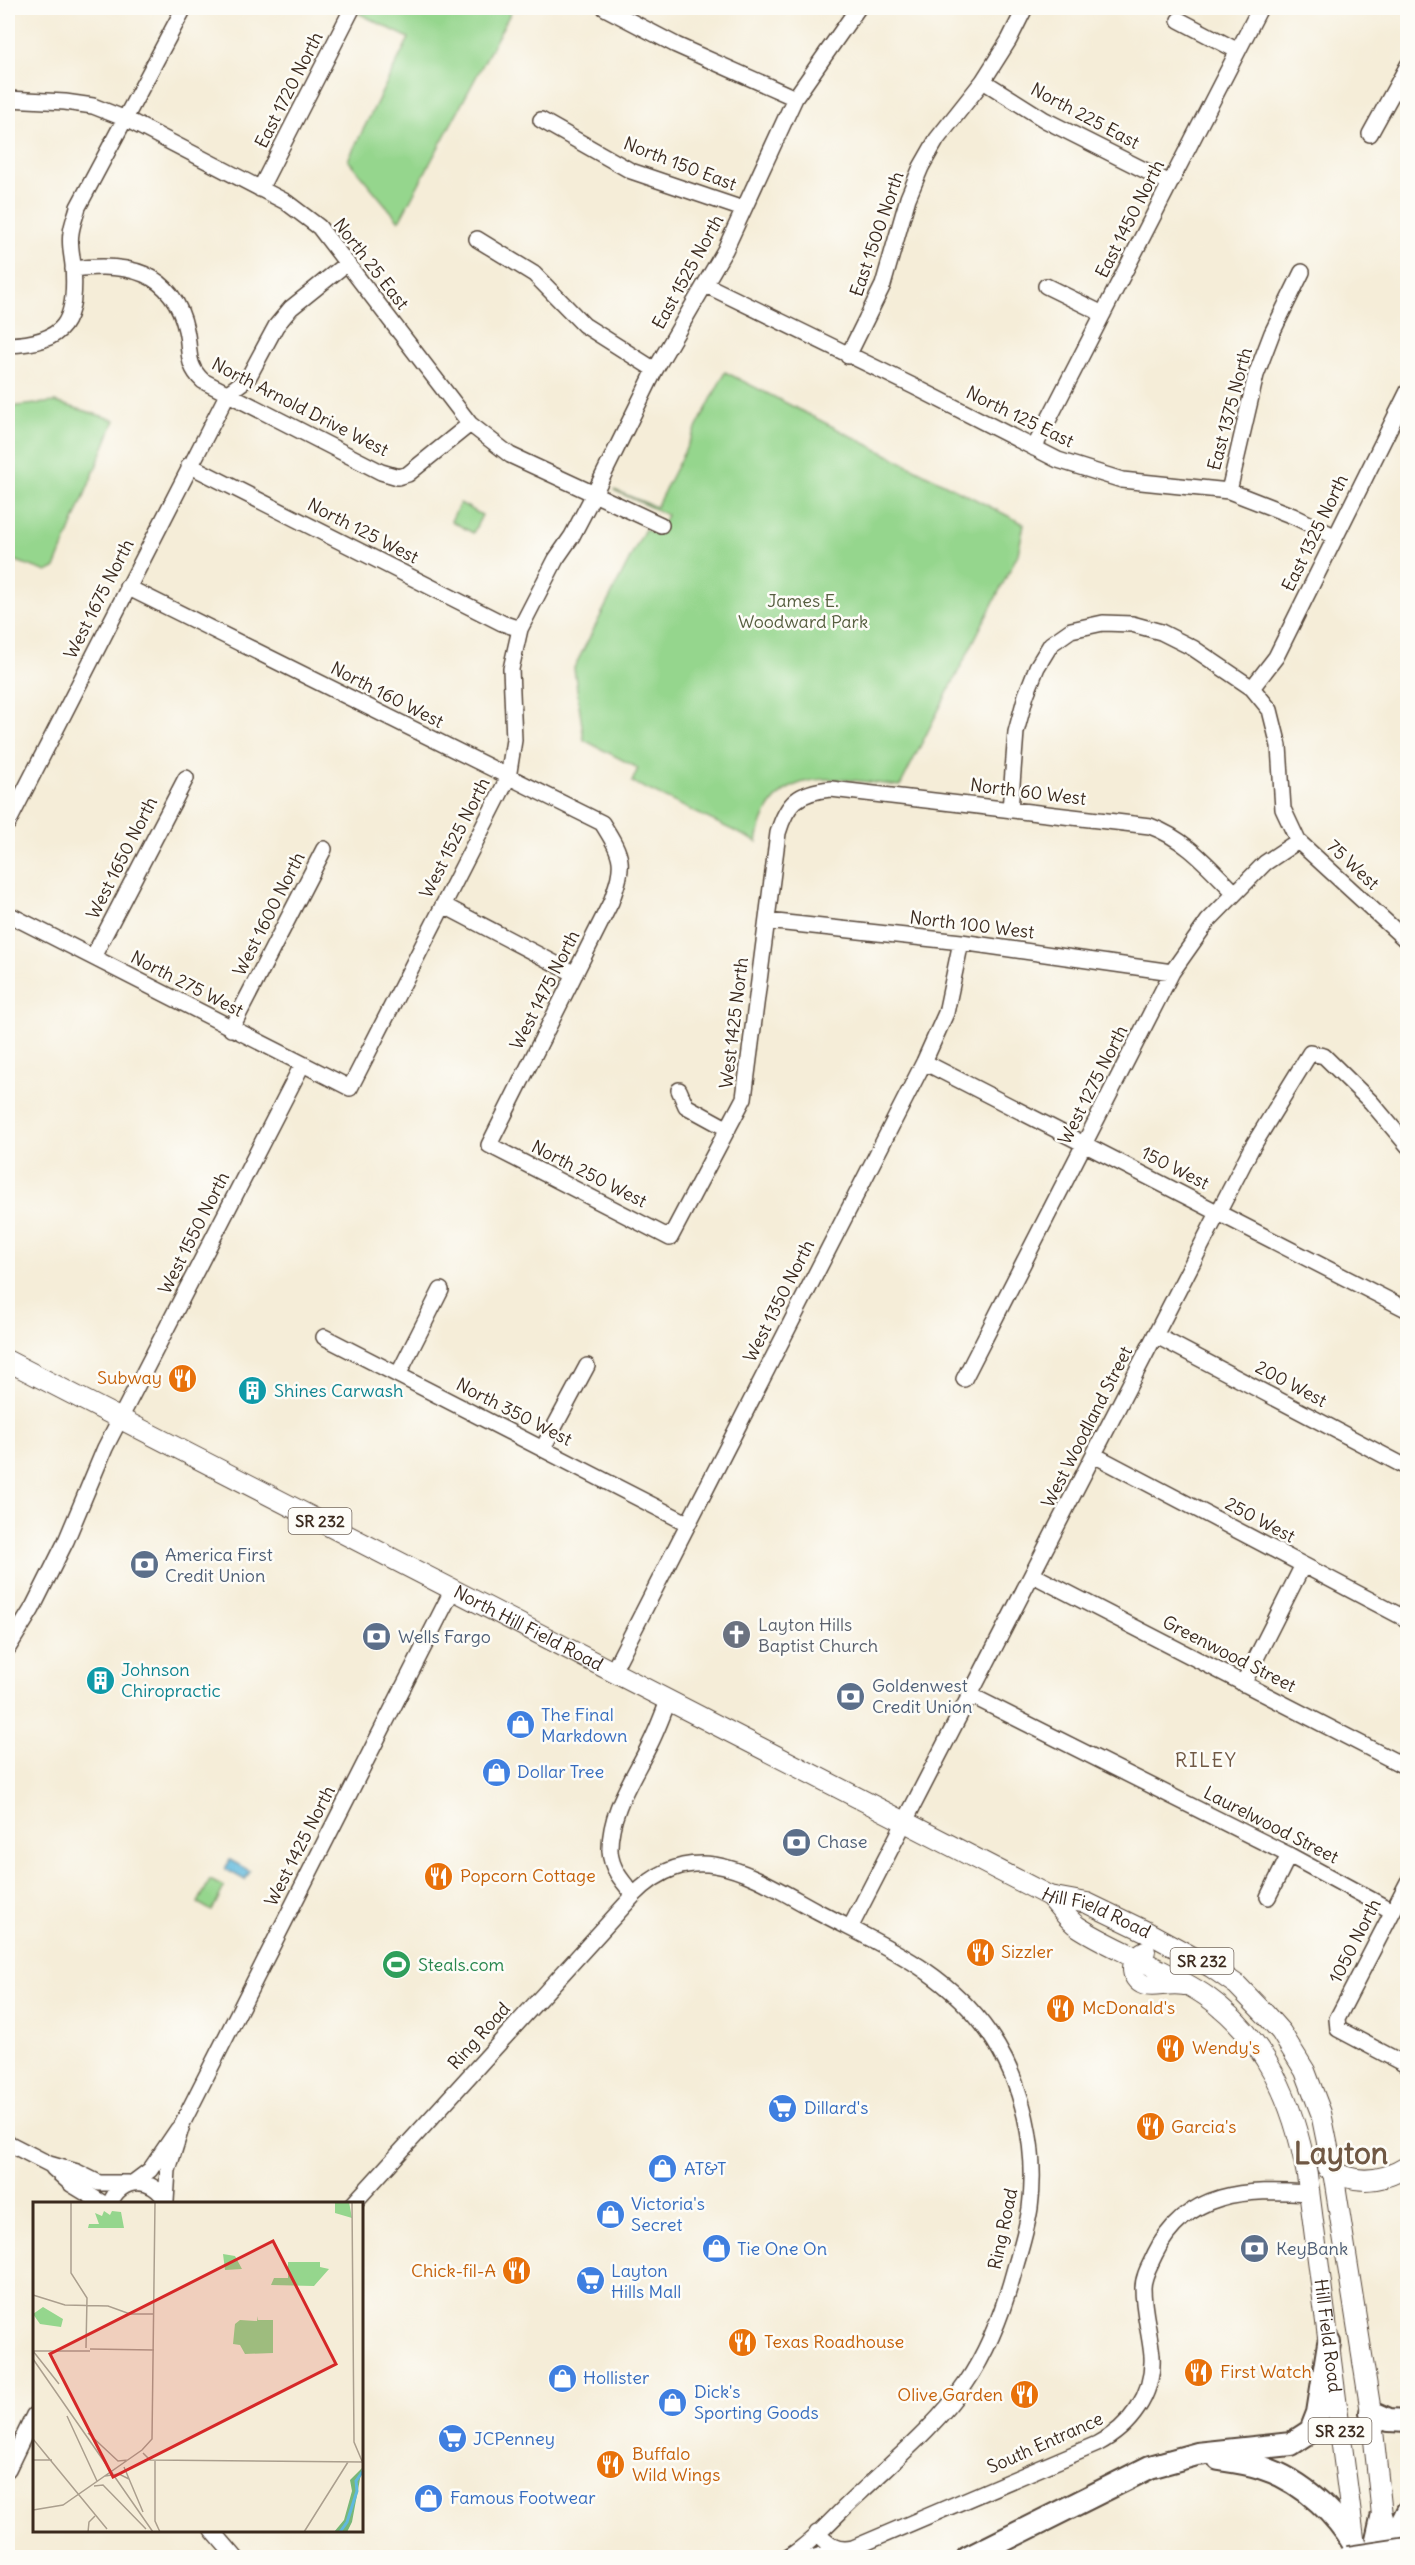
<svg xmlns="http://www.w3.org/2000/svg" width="1415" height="2565" viewBox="0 0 1415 2565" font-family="Delius,sans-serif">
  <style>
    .green { fill: #95d68d; stroke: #688056; stroke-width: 1.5 }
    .water { fill: #60b9dd; stroke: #4e727e; stroke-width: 1.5 }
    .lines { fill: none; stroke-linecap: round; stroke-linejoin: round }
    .minor-casing { stroke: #57473a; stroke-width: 18 }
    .major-casing { stroke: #57473a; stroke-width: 22 }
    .highway-casing { stroke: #57473a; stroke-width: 26 }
    .minor { stroke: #fff; stroke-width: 15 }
    .major { stroke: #fff; stroke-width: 20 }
    .highway { stroke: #fff; stroke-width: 22 }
    .highway-bridge-casing { stroke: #57473a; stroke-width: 26; stroke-linecap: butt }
    .highway-bridge { stroke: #fff; stroke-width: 22 }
    .labels { text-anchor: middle; stroke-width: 5; stroke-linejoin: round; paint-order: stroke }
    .shield { fill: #fdfcf7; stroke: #75695f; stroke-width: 1.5 }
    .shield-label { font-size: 16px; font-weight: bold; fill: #3b2a1e }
    .street-label { font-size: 18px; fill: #3b2a1e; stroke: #fdfcf7 }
    .park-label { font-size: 18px; fill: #565e3f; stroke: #fdfcf7 }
    .food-label { font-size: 18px; fill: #c56008; stroke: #fdfcf7; text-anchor: start }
    .culture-label { font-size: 18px; fill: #0d838f; stroke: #fdfcf7; text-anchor: start }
    .service-label { font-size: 18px; fill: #4e5e75; stroke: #fdfcf7; text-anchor: start }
    .worship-label { font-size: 18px; fill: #5b616d; stroke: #fdfcf7; text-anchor: start }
    .shop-label { font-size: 18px; fill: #366cbe; stroke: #fdfcf7; text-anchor: start }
    .leisure-label { font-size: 18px; fill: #27864d; stroke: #fdfcf7; text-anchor: start }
    .neighbourhood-label { font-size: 20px; letter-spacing: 1.5px; fill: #705844; stroke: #fdfcf7 }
    .town-label { font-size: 30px; font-weight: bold; fill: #705844; stroke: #fdfcf7 }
    .inset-river { fill: none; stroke: #60b9dd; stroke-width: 3 }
    .inset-road { fill: none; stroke: #ab9f8e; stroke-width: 1.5 }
    .view { fill: #d62828; fill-opacity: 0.15; stroke: #d62828; stroke-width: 3 }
    .inset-edge { fill: none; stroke: #3b2a1e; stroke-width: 3 }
  </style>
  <rect width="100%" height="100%" fill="#fdfcf7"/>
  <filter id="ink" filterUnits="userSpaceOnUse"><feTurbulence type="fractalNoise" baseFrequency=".0167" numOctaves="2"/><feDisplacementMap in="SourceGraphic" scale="12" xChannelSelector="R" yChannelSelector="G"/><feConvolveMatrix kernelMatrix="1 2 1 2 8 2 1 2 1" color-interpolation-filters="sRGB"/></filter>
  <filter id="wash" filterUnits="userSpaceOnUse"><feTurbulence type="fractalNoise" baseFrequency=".008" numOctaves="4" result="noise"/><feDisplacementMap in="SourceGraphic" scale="24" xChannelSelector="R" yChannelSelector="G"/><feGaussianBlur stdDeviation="1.35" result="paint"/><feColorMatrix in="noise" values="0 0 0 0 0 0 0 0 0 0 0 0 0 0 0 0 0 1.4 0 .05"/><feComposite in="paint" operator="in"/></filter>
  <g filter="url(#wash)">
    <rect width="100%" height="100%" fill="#f5edd8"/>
    <!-- green -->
    <path class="green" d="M348,8H513L399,221L348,160L409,38Z
      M725,372L1024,524L1018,554L900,786C838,779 771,760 757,842L632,782L638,768L584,740L574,668L645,529L657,535L667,515L614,490L656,507Z
      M55,402L115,420L55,568L47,572L8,558V407Z
      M460,503L482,515L473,533L451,521Z
      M210,1880L224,1887L212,1911L198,1903Z"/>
    <!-- water -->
    <path class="water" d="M230,1860L250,1871L245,1880L225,1869Z"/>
  </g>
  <g filter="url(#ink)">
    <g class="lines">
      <defs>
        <path id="minor" d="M605,8L676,45L795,98
          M1179,20L1238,51
          M983,81L1045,120L1170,183
          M8,99L65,102L93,106L126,119L286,202L319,227L470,424L510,455L661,525
          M541,120L631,171L743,209
          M1370,134L1408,65
          M260,189L352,9
          M477,239L534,274L584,325L655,370
          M73,269C126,262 173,270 186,330C191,351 185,364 203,381L381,472L398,477L408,474L470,424
          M706,285L913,386L1058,460L1122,480L1229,491L1293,516L1334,536
          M1046,286L1103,314
          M8,345C66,343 77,321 73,265C72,255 69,243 71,233C72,224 76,215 78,207L184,8
          M848,356L883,285L908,198L921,167L937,139L983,81L1009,40L1025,8
          M1034,448L1260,8
          M189,465L502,623L520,629
          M1229,491L1256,375L1272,333L1302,272
          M127,587L602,823C624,858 625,863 611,902L489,1145L670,1238L744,1098L778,833C787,802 799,792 831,789L1150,826C1186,839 1209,867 1235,893
          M1252,688L1276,657L1408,391
          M1010,810L1016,732L1026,695L1037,667L1051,644L1071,630L1103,623L1132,624L1161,632L1193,648L1252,688L1270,710L1279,746L1283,809L1298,841L1408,942
          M8,823L228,393L248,378L276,326L291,308L347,263
          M443,905L575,974
          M8,914L350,1088L508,778L514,740L511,669L520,629L556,559L572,536L594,494L655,370L725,250L795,98L858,8
          M767,921L961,942L1172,972
          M93,957L186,778
          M231,1029L324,849
          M924,1062L1408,1310
          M679,1090L686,1106L728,1129
          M1155,1335L1408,1468
          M324,1337L687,1523
          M398,1375L441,1290
          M964,1379L1172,972L1208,921L1265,863L1298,841
          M543,1448L587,1366
          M1094,1455L1408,1620
          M1033,1575L1408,1768
          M8,1648L32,1609L66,1541L105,1448L302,1065
          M613,1671L924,1062L946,1013L961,942
          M1243,1684L1303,1565
          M970,1695L1289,1855L1392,1911
          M1408,1882L1337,2019L1338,2029L1408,2066
          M634,1895C623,1882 611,1869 610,1851C609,1813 632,1780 648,1748C656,1733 662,1717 668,1701
          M1268,1897L1289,1855
          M850,1928L1251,1149L1310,1053L1324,1056L1371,1102L1408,1146
          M8,2143L49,2164L77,2172L99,2183H128
          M53,2168L71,2184L104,2204
          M134,2182L150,2170L178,2129
          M166,2201L168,2170L183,2122L453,1589
          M110,2204C120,2176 154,2176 166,2202
          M353,2204L634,1895C695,1833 754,1877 817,1911C883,1946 944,1969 989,2033C1023,2082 1038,2149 1030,2208C1027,2228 1021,2248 1015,2268C1004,2309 990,2348 966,2383C938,2424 897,2458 861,2492C837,2513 815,2541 787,2558
          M8,2469L34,2415
          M212,2530L236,2558
          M817,2533C828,2544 836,2552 853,2548L1097,2444C1130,2427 1154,2395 1152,2356C1150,2333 1143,2311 1143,2288C1143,2276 1150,2265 1155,2254C1186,2190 1247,2189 1309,2193
          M812,2558L839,2550"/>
        <g id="major">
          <path id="s1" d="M8,1361L1049,1896L1087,1903L1147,1932L1211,1967L1237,1985L1266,2015L1281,2032L1305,2071L1321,2113L1333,2172L1371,2412L1384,2534"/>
          <path id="s2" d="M1049,1896C1058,1905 1067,1919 1077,1926C1101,1942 1129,1953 1154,1967C1172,1976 1190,1985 1206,1996C1267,2039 1294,2104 1307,2175L1355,2546"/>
          <path d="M1145,1951C1130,1958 1128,1979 1145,1985C1154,1988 1169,1982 1184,1985"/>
          <path d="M1327,2168C1354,2185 1381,2183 1408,2166"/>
        </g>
        <path id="highway" d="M1371,2412L1389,2420L1408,2421
          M1219,2459C1232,2461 1247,2463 1260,2467C1302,2480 1343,2517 1361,2558
          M968,2558L1150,2467L1197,2454L1291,2444L1311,2431L1318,2413L1329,2343
          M1373,2558L1382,2518
          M1384,2558L1408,2511"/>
      </defs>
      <!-- minor casing -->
      <use href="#minor" class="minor-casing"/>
      <!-- major casing -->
      <use href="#major" class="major-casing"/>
      <!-- highway casing -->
      <use href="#highway" class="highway-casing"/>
      <!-- minor -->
      <use href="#minor" class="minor"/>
      <!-- major -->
      <use href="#major" class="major"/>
      <!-- highway -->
      <use href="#highway" class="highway"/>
      <defs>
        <path id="highway-bridge" d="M1348,2558L1408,2549"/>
      </defs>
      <!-- highway-bridge casing -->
      <use href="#highway-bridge" class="highway-bridge-casing"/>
      <!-- highway-bridge -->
      <use href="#highway-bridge" class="highway-bridge"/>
    </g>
  </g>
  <!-- icons -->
  <defs>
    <symbol id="restaurant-disc" viewBox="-11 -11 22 22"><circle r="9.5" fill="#e8710a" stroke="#fdfcf7"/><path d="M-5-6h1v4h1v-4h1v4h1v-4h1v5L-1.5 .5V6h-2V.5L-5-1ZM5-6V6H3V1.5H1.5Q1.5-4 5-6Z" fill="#fff"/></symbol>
    <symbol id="building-disc" viewBox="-11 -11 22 22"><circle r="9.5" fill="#0f9aa8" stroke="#fdfcf7"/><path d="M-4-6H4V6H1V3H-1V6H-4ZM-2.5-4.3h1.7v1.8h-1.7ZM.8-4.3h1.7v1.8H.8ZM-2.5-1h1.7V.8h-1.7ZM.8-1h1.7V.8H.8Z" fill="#fff"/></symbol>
    <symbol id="bank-disc" viewBox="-11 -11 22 22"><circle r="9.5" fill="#5c6f8a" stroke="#fdfcf7"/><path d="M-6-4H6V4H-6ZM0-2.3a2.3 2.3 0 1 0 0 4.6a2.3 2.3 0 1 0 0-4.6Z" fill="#fff"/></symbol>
    <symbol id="church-disc" viewBox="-11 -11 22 22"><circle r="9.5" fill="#6b7280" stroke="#fdfcf7"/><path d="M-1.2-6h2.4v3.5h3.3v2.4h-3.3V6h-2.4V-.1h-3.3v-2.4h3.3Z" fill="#fff"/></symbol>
    <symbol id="shop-disc" viewBox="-11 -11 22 22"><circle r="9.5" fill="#3f7fe0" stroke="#fdfcf7"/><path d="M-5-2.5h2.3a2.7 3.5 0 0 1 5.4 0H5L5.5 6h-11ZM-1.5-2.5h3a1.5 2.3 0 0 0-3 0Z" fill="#fff"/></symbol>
    <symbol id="stadium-disc" viewBox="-11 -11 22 22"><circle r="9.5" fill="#2e9e5b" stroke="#fdfcf7"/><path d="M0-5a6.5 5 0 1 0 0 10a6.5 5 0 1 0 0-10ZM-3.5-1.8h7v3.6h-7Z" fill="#fff"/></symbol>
    <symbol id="supermarket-disc" viewBox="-11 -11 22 22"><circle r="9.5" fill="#3f7fe0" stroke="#fdfcf7"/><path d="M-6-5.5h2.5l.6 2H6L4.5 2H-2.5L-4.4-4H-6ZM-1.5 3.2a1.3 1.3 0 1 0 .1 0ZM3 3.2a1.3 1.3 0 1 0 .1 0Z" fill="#fff"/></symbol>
  </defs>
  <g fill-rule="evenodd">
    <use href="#restaurant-disc" x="166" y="1362" width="33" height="33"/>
    <use href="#building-disc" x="236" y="1374" width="33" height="33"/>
    <use href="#bank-disc" x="128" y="1548" width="33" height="33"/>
    <use href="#church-disc" x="720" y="1618" width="33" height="33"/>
    <use href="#bank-disc" x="360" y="1620" width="33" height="33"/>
    <use href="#building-disc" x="84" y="1664" width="33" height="33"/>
    <use href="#bank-disc" x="834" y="1680" width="33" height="33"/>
    <use href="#shop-disc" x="504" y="1708" width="33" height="33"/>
    <use href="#shop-disc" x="480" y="1756" width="33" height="33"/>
    <use href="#bank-disc" x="780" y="1826" width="33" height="33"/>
    <use href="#restaurant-disc" x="422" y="1860" width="33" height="33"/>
    <use href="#restaurant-disc" x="964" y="1936" width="33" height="33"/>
    <use href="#stadium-disc" x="380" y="1948" width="33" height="33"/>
    <use href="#restaurant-disc" x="1044" y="1992" width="33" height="33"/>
    <use href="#restaurant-disc" x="1154" y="2032" width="33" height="33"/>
    <use href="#supermarket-disc" x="766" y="2092" width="33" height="33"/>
    <use href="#restaurant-disc" x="1134" y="2110" width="33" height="33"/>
    <use href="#shop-disc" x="646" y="2152" width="33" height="33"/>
    <use href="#shop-disc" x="594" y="2198" width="33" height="33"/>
    <use href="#shop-disc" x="700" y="2232" width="33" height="33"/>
    <use href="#bank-disc" x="1238" y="2232" width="33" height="33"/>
    <use href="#restaurant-disc" x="500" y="2254" width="33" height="33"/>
    <use href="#supermarket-disc" x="574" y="2264" width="33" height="33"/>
    <use href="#restaurant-disc" x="726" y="2326" width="33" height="33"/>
    <use href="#restaurant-disc" x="1182" y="2356" width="33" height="33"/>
    <use href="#shop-disc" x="546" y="2362" width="33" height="33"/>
    <use href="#restaurant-disc" x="1008" y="2378" width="33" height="33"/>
    <use href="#shop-disc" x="656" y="2386" width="33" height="33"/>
    <use href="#supermarket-disc" x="436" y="2422" width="33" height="33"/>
    <use href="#restaurant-disc" x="594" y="2448" width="33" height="33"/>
    <use href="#shop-disc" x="412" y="2482" width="33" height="33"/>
  </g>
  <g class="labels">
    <!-- shield labels -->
    <g class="shield">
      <rect x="288.5" y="1508" width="63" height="26" rx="4.5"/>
      <rect x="1170.5" y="1948" width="63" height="26" rx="4.5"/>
      <rect x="1308.5" y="2418" width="63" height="26" rx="4.5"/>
    </g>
    <g class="shield-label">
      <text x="320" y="1527">SR 232</text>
      <text x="1202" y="1967">SR 232</text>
      <text x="1340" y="2437">SR 232</text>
    </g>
    <!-- street labels -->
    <g class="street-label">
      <text transform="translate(289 90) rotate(-63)" y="6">East 1720 North</text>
      <text transform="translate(1085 116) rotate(28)" y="6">North 225 East</text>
      <text transform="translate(680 164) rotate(21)" y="6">North 150 East</text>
      <text transform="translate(1130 219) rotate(-63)" y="6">East 1450 North</text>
      <text transform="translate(877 234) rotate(-71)" y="6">East 1500 North</text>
      <text transform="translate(371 264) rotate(52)" y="6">North 25 East</text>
      <text transform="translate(688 272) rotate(-61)" y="6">East 1525 North</text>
      <text transform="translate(300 407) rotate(27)" y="6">North Arnold Drive West</text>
      <text transform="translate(1230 409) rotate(-75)" y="6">East 1375 North</text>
      <text transform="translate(1020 417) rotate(26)" y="6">North 125 East</text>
      <text transform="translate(363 531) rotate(27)" y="6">North 125 West</text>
      <text transform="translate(1315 533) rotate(-64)" y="6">East 1325 North</text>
      <text transform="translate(99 599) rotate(-63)" y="6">West 1675 North</text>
      <text transform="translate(387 695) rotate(27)" y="6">North 160 West</text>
      <text transform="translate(1028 792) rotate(7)" y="6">North 60 West</text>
      <text transform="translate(455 838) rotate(-63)" y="6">West 1525 North</text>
      <text transform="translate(122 858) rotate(-63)" y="6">West 1650 North</text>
      <text transform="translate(1353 865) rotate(43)" y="6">75 West</text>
      <text transform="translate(269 914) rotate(-63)" y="6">West 1600 North</text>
      <text transform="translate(972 925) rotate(7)" y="6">North 100 West</text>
      <text transform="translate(187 984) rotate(27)" y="6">North 275 West</text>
      <text transform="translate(545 990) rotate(-63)" y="6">West 1475 North</text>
      <text transform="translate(734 1023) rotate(-83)" y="6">West 1425 North</text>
      <text transform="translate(1093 1085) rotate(-63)" y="6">West 1275 North</text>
      <text transform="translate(1175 1168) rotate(27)" y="6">150 West</text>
      <text transform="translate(589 1174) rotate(27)" y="6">North 250 West</text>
      <text transform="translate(194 1233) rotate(-63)" y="6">West 1550 North</text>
      <text transform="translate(779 1301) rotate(-63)" y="6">West 1350 North</text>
      <text transform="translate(1291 1384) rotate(28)" y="6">200 West</text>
      <text transform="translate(514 1412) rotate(27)" y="6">North 350 West</text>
      <text transform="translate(1087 1427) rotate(-63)" y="6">West Woodland Street</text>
      <text transform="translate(1260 1520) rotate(28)" y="6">250 West</text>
      <text dy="6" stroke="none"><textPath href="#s1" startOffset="585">North Hill Field Road</textPath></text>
      <text transform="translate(1229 1654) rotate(27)" y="6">Greenwood Street</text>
      <text transform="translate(1271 1825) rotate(27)" y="6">Laurelwood Street</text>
      <text transform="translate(300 1846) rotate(-63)" y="6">West 1425 North</text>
      <text dy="6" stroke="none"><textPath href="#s1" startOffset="1221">Hill Field Road</textPath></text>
      <text transform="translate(1355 1941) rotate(-63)" y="6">1050 North</text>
      <text transform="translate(479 2036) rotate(-48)" y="6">Ring Road</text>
      <text transform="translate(1003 2229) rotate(-78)" y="6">Ring Road</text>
      <text dy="6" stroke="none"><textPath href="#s2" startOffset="561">Hill Field Road</textPath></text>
      <text transform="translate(1045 2443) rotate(-24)" y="6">South Entrance</text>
    </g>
    <!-- park labels -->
    <g class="park-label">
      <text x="803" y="607">James E.<tspan x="803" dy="21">Woodward Park</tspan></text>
    </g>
    <!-- food labels -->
    <g class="food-label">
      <text x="162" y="1384" text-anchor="end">Subway</text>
      <text x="460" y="1882">Popcorn Cottage</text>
      <text x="1001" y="1958">Sizzler</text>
      <text x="1082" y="2014">McDonald's</text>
      <text x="1192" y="2054">Wendy's</text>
      <text x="1171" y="2133">Garcia's</text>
      <text x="496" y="2277" text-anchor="end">Chick-fil-A</text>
      <text x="764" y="2348">Texas Roadhouse</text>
      <text x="1220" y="2378">First Watch</text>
      <text x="1003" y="2401" text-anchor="end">Olive Garden</text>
      <text x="632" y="2460">Buffalo<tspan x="632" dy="21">Wild Wings</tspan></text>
    </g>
    <!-- culture labels -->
    <g class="culture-label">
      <text x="274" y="1397">Shines Carwash</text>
      <text x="121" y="1676">Johnson<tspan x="121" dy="21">Chiropractic</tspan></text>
    </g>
    <!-- service labels -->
    <g class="service-label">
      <text x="165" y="1561">America First<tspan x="165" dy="21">Credit Union</tspan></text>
      <text x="398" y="1643">Wells Fargo</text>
      <text x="872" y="1692">Goldenwest<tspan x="872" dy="21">Credit Union</tspan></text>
      <text x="817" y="1848">Chase</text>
      <text x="1276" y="2255">KeyBank</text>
    </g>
    <!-- worship labels -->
    <g class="worship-label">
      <text x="758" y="1631">Layton Hills<tspan x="758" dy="21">Baptist Church</tspan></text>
    </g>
    <!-- shop labels -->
    <g class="shop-label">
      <text x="541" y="1721">The Final<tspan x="541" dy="21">Markdown</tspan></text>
      <text x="517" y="1778">Dollar Tree</text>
      <text x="804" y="2114">Dillard's</text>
      <text x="684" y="2175">AT&amp;T</text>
      <text x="631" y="2210">Victoria's<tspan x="631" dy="21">Secret</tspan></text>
      <text x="737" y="2255">Tie One On</text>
      <text x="611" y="2277">Layton<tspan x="611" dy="21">Hills Mall</tspan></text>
      <text x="583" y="2384">Hollister</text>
      <text x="694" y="2398">Dick's<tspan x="694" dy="21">Sporting Goods</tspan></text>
      <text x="473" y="2445">JCPenney</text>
      <text x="450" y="2504">Famous Footwear</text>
    </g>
    <!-- leisure labels -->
    <g class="leisure-label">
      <text x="418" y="1971">Steals.com</text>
    </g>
    <!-- neighbourhood labels -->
    <g class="neighbourhood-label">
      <text x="1206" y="1767">RILEY</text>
    </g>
    <!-- town labels -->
    <g class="town-label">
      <text x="1341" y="2164">Layton</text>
    </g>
  </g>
  <!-- overview -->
  <g transform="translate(33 2202)">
    <rect width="330" height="330" fill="#f5edd8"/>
    <path d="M302,0H316L319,16L302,11ZM71,9L77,13L79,9L88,10L91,26H55L56,22H66L62,11L69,14ZM190,52L202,54L209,67L192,68ZM255,60H287V65L296,67L281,84L238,83L241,76H255ZM10,105L30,117L28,125L7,122L0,112ZM225,114V118H240V151L212,152L207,143L200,142L202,122L207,118L224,119Z" fill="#95d68d"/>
    <path d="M329,266L319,320L314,330H301L311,318L319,289L317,278Z" fill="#78b778"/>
    <path class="inset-river" d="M307,330L314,320L324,289L323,279L330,269"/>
    <path class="inset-road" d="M38,0V71L54,96L53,146M319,0L321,240L329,259M0,93L32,103L75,104L97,112H121M57,147L121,148M0,149H57H46M0,149L26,182M0,157L120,330M34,214L64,279M55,231L85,259L95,258M0,237L74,327M110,251L117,258L330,260M0,258H19M122,258V319L127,330M91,265L110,310M72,274L86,272L96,277M61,284L70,283L113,327M0,308L30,303L109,248L119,237L122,0M55,330L56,320L62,314M271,330L315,260"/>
    <path class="view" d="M240,39L303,162L80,275L17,152Z"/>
    <rect width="330" height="330" class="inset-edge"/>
  </g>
  <!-- margin -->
  <rect width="1415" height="2565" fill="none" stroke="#fdfcf7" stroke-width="30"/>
</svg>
